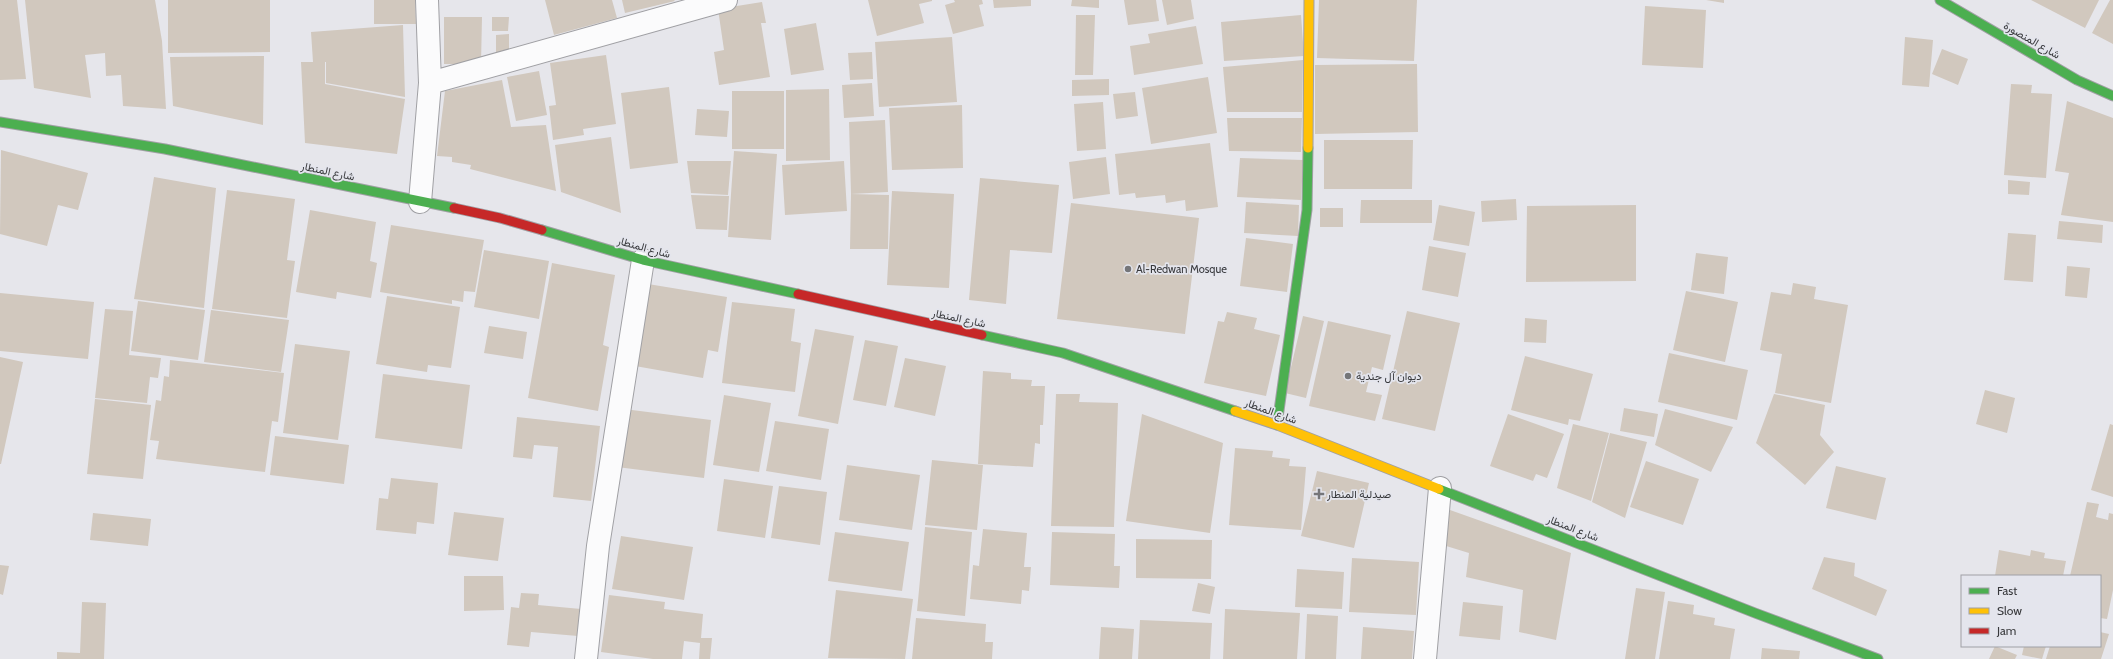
<svg xmlns="http://www.w3.org/2000/svg" width="2113" height="659" viewBox="0 0 2113 659" font-family="Cabin,Vazirmatn,sans-serif">
  <style>
    .building { fill: #d1c8be }
    .lines { fill: none; stroke-linecap: round; stroke-linejoin: round }
    .street-casing { stroke: #a0a0a4; stroke-width: 24 }
    .fast-casing { stroke: #a0a0a4; stroke-width: 11 }
    .slow-casing { stroke: #a0a0a4; stroke-width: 11 }
    .jam-casing { stroke: #a0a0a4; stroke-width: 11 }
    .street { stroke: #fbfbfc; stroke-width: 22 }
    .fast { stroke: #4caf50; stroke-width: 9 }
    .slow { stroke: #ffc107; stroke-width: 9 }
    .jam { stroke: #c62828; stroke-width: 9 }
    .poi-dot { fill: #757679; stroke: #e4e5ed; stroke-width: 1.5 }
    .labels { text-anchor: middle; stroke-width: 3.5; stroke-linejoin: round; paint-order: stroke }
    .street-label { font-size: 11px; fill: #38393c; stroke: #e4e5ed }
    .poi-label { font-size: 11px; fill: #38393c; stroke: #e4e5ed; text-anchor: start }
  </style>
  <rect width="100%" height="100%" fill="#e6e6eb"/>
  <!-- building -->
  <path class="building" d="M0,0H17L26,79L0,80Z
    M25,0H155L162,41L166,109L123,106L121,75L106,76L105,53L85,55L91,98L34,88Z
    M168,0H270V52L168,53Z
    M374,0H415L416,24H374Z
    M545,0H612L617,18L554,35Z
    M622,0H674L675,1L625,13Z
    M868,0H932V1L919,4L924,23L877,36Z
    M954,0H982L983,4L979,5L984,26L953,34L945,5L955,2Z
    M993,0H1031V6L994,8Z
    M1072,0H1099V8L1071,6Z
    M1124,0H1156L1159,21L1128,25Z
    M1162,0H1191L1194,19L1167,25Z
    M1319,0H1417L1414,61L1317,58Z
    M1706,0H1724V3Z
    M2031,0H2099L2085,28Z
    M2110,0H2113V44L2092,33Z
    M762,2L766,23H761L770,77L719,85L714,52L724,50L718,9Z
    M1645,6L1706,10L1703,68L1642,65Z
    M1076,15H1095L1093,75H1075Z
    M1301,15L1304,56L1224,61L1221,22Z
    M444,17H482L481,64H444Z
    M492,17H509L508,31H492Z
    M816,23L824,70L791,75L784,29Z
    M403,25L405,97L326,83V62H313L311,32Z
    M1196,26L1203,64L1134,75L1130,46L1150,43L1148,34Z
    M509,34V58H496V35Z
    M952,37L957,102L879,107L875,42Z
    M1905,37L1933,40L1929,87L1902,85Z
    M1942,49L1968,59L1958,85L1932,74Z
    M872,52L873,79L850,80L848,53Z
    M606,55L616,124L583,129L584,135L553,140L549,106L556,105L550,63Z
    M264,56L263,125L173,106L170,57Z
    M1303,60L1302,112H1227L1223,67Z
    M301,62H325V84L405,99L397,154L305,143Z
    M1417,64L1418,132L1315,134V65Z
    M539,71L547,115L516,121L507,77Z
    M1208,77L1217,133L1151,144L1142,88Z
    M1109,79V95L1072,96V80Z
    M502,80L511,127L546,125L556,191L470,169L471,165L452,162V157L437,156L445,91Z
    M872,83L874,116L844,118L842,85Z
    M2011,84L2032,85L2031,93L2052,94L2046,178L2004,175Z
    M669,87L678,163L630,169L621,93Z
    M829,89L830,160L786,161V90Z
    M732,91H784V149H732Z
    M1135,92L1138,116L1116,119L1113,94Z
    M2067,101L2113,118V222L2061,215L2069,173L2055,171Z
    M1103,102L1106,149L1077,151L1074,104Z
    M962,105L963,168L892,170L889,108Z
    M697,109L729,111L727,137L695,135Z
    M1227,118H1302L1301,152L1229,151Z
    M885,120L888,192L851,194L849,122Z
    M611,137L621,213L561,192L555,145Z
    M1324,140H1413L1412,189H1324Z
    M1210,143L1218,207L1186,211L1185,200L1166,203L1165,195L1136,198L1135,193L1119,195L1115,154Z
    M1,150L88,173L78,210L58,205L47,246L0,234Z
    M734,151L777,154L771,240L728,237Z
    M1106,157L1110,194L1073,199L1069,162Z
    M1240,158L1303,160L1301,200L1237,197Z
    M687,161H731L728,195L691,193Z
    M844,161L847,211L785,215L782,165Z
    M154,177L216,188L204,308L134,299Z
    M980,178L1059,185L1052,253L1010,250L1006,304L969,300Z
    M2008,180L2030,182L2029,195L2008,194Z
    M227,190L295,199L287,260L295,261L287,318L212,309Z
    M892,191L954,194L949,288L887,285Z
    M851,194L889,195L888,249H850Z
    M691,195L729,196L727,230L696,229Z
    M1516,199L1517,220L1482,222L1481,201Z
    M1361,200H1432V223H1360Z
    M1246,202L1299,205L1298,236L1244,233Z
    M1071,203L1199,218L1185,334L1057,319Z
    M1439,205L1475,212L1469,246L1433,240Z
    M1636,205V281L1526,282L1527,206Z
    M1320,208H1343V227H1320Z
    M310,210L376,222L370,261L377,263L371,298L337,292L336,299L296,292Z
    M2059,221L2103,225L2102,243L2057,239Z
    M391,225L484,240L475,292L464,291L463,302L452,300V304L380,292Z
    M2008,233L2036,235L2033,282L2004,280Z
    M1246,238L1293,244L1287,292L1240,286Z
    M1429,246L1466,253L1458,297L1422,290Z
    M484,250L549,261L539,319L474,307Z
    M1696,253L1728,257L1724,294L1691,290Z
    M552,263L615,275L603,345L609,347L598,411L528,398Z
    M2067,266L2090,268L2087,298L2065,296Z
    M1793,283L1816,287L1814,299L1848,305L1831,403L1775,393L1782,354L1760,350L1771,292L1791,295Z
    M648,284L727,297L718,352L708,350L703,378L635,366Z
    M1686,291L1738,302L1725,362L1673,350Z
    M0,293L94,302L88,359L0,351Z
    M387,296L460,307L451,368L428,365L427,372L376,364Z
    M138,301L205,310L198,360L131,351Z
    M732,302L795,309L791,341L801,343L795,392L722,383Z
    M105,309L133,311L129,355L161,358L158,378L150,377L147,403L95,398Z
    M211,310L289,320L281,372L204,362Z
    M1407,311L1460,323L1435,431L1382,419Z
    M1227,312L1257,318L1254,329L1280,335L1266,396L1204,383L1218,321L1224,322Z
    M1303,316L1324,321L1306,398L1285,393Z
    M1525,318L1547,320L1546,343L1524,342Z
    M1328,321L1391,335L1383,370L1372,367L1366,392L1382,395L1375,421L1309,406Z
    M489,326L527,332L523,359L484,353Z
    M815,329L854,336L838,424L798,416Z
    M865,340L898,346L886,406L853,400Z
    M295,344L350,351L338,440L283,433Z
    M1669,353L1748,370L1737,420L1658,402Z
    M1525,356L1593,374L1580,421L1569,419L1568,425L1511,410Z
    M0,357L23,362L1,464H0Z
    M905,358L946,366L935,416L894,407Z
    M170,360L284,373L278,422L272,421L265,472L156,459L159,441L150,440L156,400L161,401L164,376L169,377Z
    M983,371L1011,373V379L1032,380L1031,386H1045L1043,425H1040V444L1035,443L1033,467L978,464Z
    M383,374L470,385L462,449L375,438Z
    M1985,390L2015,398L2007,433L1976,424Z
    M1056,394H1080L1079,402L1118,403L1114,527L1051,526Z
    M1774,394L1825,405L1820,435L1834,452L1805,485L1756,443Z
    M724,395L771,403L759,472L713,465Z
    M95,399L151,405L143,479L87,474Z
    M1624,408L1658,414L1654,437L1620,431Z
    M624,409L711,420L704,478L617,467Z
    M1665,409L1733,427L1711,472L1655,445Z
    M1142,414L1223,443L1210,533L1126,521Z
    M1508,414L1564,434L1547,478L1536,474L1533,481L1490,466Z
    M517,417L600,426L591,501L553,497L558,447L534,445L532,459L513,457Z
    M775,421L829,429L821,480L766,471Z
    M1573,424L1609,433L1591,501L1557,488Z
    M2110,424L2113,425V497L2091,490Z
    M1610,433L1647,442L1625,518L1592,502Z
    M275,436L349,445L344,484L270,475Z
    M1235,448L1273,451L1272,457L1290,459L1289,466L1306,467L1301,530L1229,525Z
    M932,460L983,465L977,530L925,525Z
    M1646,461L1699,479L1683,525L1630,507Z
    M847,465L920,475L912,530L839,520Z
    M1836,466L1886,478L1876,520L1826,508Z
    M1317,471L1369,483L1354,548L1301,536Z
    M391,478L438,483L434,524L417,522L416,534L376,530L379,498L388,499Z
    M724,479L773,486L765,538L717,531Z
    M779,486L827,492L820,545L771,538Z
    M2087,502L2099,504L2096,517L2108,520L2109,513L2113,514V590L2107,619L2100,618V576H2070Z
    M1450,510L1571,553L1556,640L1519,632L1523,590L1466,577L1469,553L1443,545Z
    M454,512L504,518L498,561L448,555Z
    M93,513L151,519L148,546L90,540Z
    M925,527L972,532L965,616L917,611Z
    M983,529L1027,533L1024,567H1031L1029,591L1022,590L1021,604L970,599L973,565L979,566Z
    M835,532L909,542L902,591L828,581Z
    M1052,532L1115,534L1114,566H1120L1119,588L1050,585Z
    M621,536L693,547L684,600L612,589Z
    M1136,539L1212,540L1211,579L1136,578Z
    M1999,550L2030,556L2031,550L2045,553L2044,558L2066,561L2063,576H1995Z
    M1824,557L1855,563L1854,576L1887,590L1876,616L1812,589Z
    M1352,558L1419,562L1416,615L1349,612Z
    M0,565L9,566L3,595L0,594Z
    M1297,569L1344,572L1342,609L1295,607Z
    M464,576H503L504,610L464,611Z
    M1198,583L1215,587L1210,614L1192,611Z
    M1636,588L1665,592L1655,659H1625Z
    M836,590L913,599L905,659L828,658Z
    M521,593L539,594L538,605L581,609L578,636L531,632L529,647L507,645L511,607L519,608Z
    M609,595L665,602L664,609L703,614L701,638H712L710,659H699L700,643L684,641L682,659H653L601,652Z
    M1668,601L1694,605L1693,614L1715,618L1714,625L1735,629L1730,659H1659Z
    M82,602L106,603L104,659H57V652L80,653Z
    M1463,602L1503,606L1500,640L1459,636Z
    M1225,609L1300,613L1297,659H1223Z
    M1307,614L1338,616L1336,659H1305Z
    M916,618L986,624L985,642H993L992,659H912Z
    M1140,620L1212,623L1210,659H1138Z
    M1101,627L1134,629L1132,659H1099Z
    M1363,627L1414,631L1412,659H1361Z
    M2100,632L2109,634L2101,659H2046L2050,646H2100Z
    M1995,646L2017,655L2015,659H1989Z
    M2024,646H2046L2042,659L2022,655Z
    M1762,648L1800,651L1799,659H1761Z"/>
  <g class="lines">
    <defs>
      <path id="street" d="M430,83L726,0
        M420,202L430,83L427,0
        M586,659L598,546L643,260
        M1425,659L1440,488"/>
      <path id="fast" d="M1940,0L2077,80L2113,96
        M0,122L165,149L454,208
        M542,230L643,260L798,294
        M982,335L1063,353L1235,411
        M1277,425L1307,210L1308,148
        M1439,489L1755,613L1878,659"/>
      <path id="slow" d="M1308,148L1309,0
        M1235,411L1277,425L1439,489"/>
      <path id="jam" d="M454,208L500,218L542,230
        M798,294L982,335"/>
    </defs>
    <!-- street casing -->
    <use href="#street" class="street-casing"/>
    <!-- fast casing -->
    <use href="#fast" class="fast-casing"/>
    <!-- slow casing -->
    <use href="#slow" class="slow-casing"/>
    <!-- jam casing -->
    <use href="#jam" class="jam-casing"/>
    <!-- street -->
    <use href="#street" class="street"/>
    <!-- fast -->
    <use href="#fast" class="fast"/>
    <!-- slow -->
    <use href="#slow" class="slow"/>
    <!-- jam -->
    <use href="#jam" class="jam"/>
  </g>
  <!-- markers -->
  <g class="poi-dot">
    <circle cx="1128" cy="269" r="4"/>
    <circle cx="1348" cy="376" r="4"/>
    <path d="M1317 488h4v4h4v4h-4v4h-4v-4h-4v-4h4z"/>
  </g>
  <g class="labels">
    <!-- street labels -->
    <g class="street-label">
      <text transform="translate(2032 40) rotate(30)" y="4">شارع المنصورة</text>
      <text transform="translate(328 171) rotate(12)" y="4">شارع المنطار</text>
      <text transform="translate(644 247) rotate(15)" y="4">شارع المنطار</text>
      <text transform="translate(959 318) rotate(12)" y="4">شارع المنطار</text>
      <text transform="translate(1271 411) rotate(20)" y="4">شارع المنطار</text>
      <text transform="translate(1573 528) rotate(21)" y="4">شارع المنطار</text>
    </g>
    <!-- poi labels -->
    <g class="poi-label">
      <text x="1136" y="273">Al-Redwan Mosque</text>
      <text x="1356" y="380">ديوان آل جندية</text>
      <text x="1327" y="498">صيدلية المنطار</text>
    </g>
  </g>
  <!-- legend -->
  <rect x="1961" y="575" width="140" height="72" fill="#e4e5ed" stroke="#9fa0a6"/>
  <rect x="1969" y="588" width="20" height="6" fill="#4caf50" stroke="#9fa0a6"/>
  <text x="1997" y="595" font-size="12" fill="#38393c">Fast</text>
  <rect x="1969" y="608" width="20" height="6" fill="#ffc107" stroke="#9fa0a6"/>
  <text x="1997" y="615" font-size="12" fill="#38393c">Slow</text>
  <rect x="1969" y="628" width="20" height="6" fill="#c62828" stroke="#9fa0a6"/>
  <text x="1997" y="635" font-size="12" fill="#38393c">Jam</text>
</svg>
